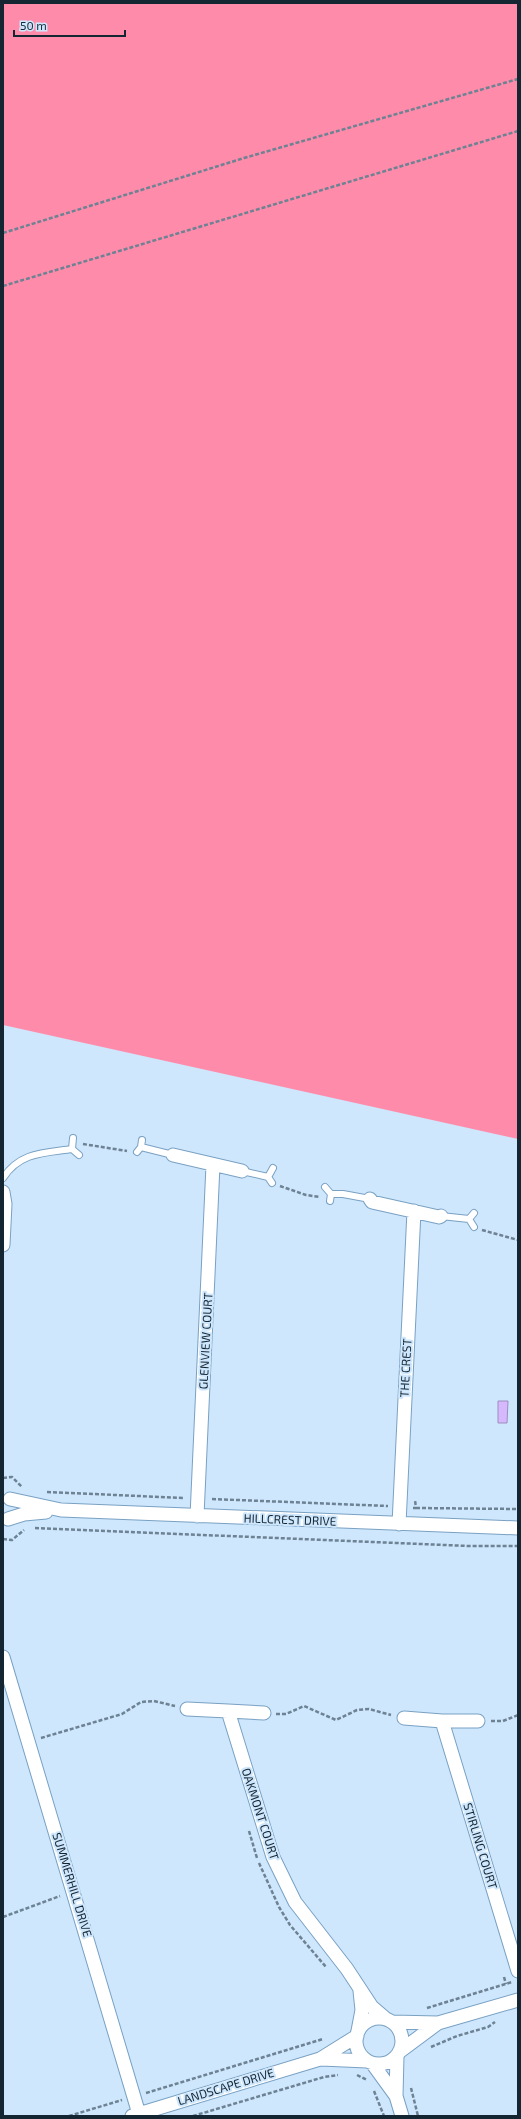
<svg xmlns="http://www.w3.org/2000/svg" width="521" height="2119" viewBox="0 0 521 2119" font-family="'Exo 2',sans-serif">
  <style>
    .green { fill: #ff8baa }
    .water { fill: #d6b9fc; stroke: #9c8dc0 }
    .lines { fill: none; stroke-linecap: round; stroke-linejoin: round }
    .lane-casing { stroke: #79a1c3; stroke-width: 8 }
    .street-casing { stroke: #79a1c3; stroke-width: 15 }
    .path { stroke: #6d8293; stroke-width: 2.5; stroke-dasharray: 4 2; stroke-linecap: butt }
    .lane { stroke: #fff; stroke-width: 6 }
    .street { stroke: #fff; stroke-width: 13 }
    .labels { text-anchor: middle; stroke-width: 4; stroke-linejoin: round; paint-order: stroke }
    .street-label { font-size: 12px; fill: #152633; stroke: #cee7fd }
  </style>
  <rect width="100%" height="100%" fill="#cee7fd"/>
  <!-- green -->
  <path class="green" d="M3,3H518V1139L3,1025Z"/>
  <!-- water -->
  <path class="water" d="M498,1401H508L507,1423H498Z"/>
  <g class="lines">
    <defs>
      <path id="lane" d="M141,1147L173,1155
        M72,1149L73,1138
        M137,1152L141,1147L142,1140
        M242,1171L268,1177
        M3,1178C20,1152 44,1153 72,1149L79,1155
        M272,1183L268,1177L273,1168
        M325,1187L331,1194L330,1201
        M331,1194H343L370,1199
        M474,1213L469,1219L474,1227
        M441,1216L469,1219"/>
      <path id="street" d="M173,1155L242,1171
        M3,1192L5,1204L3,1245
        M370,1199L372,1202L439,1217L441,1216
        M10,1499L61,1510L518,1528
        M197,1516L213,1165
        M8,1519L24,1514L46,1512
        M399,1524L414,1211
        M3,1657L139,2114
        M187,1709L228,1711L273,1857L295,1902L347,1969L372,2007L386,2019
        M228,1711L264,1713
        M404,1718L442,1721L518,1971
        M442,1721H478
        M356 2041a23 23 0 1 1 46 0a23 23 0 1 1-46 0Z
        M392,2022L438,2023L518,2000
        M358,2031L362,2010L360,1991
        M399,2052L438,2023
        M321,2059L367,2061
        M372,2063L396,2096L402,2116
        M396,2096L397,2056
        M132,2116L320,2059L357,2036"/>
    </defs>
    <!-- lane casing -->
    <use href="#lane" class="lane-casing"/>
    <!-- street casing -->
    <use href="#street" class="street-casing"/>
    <!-- path -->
    <path class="path" d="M3,233L244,158L518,79
      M3,286L518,131
      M83,1144L127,1151
      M280,1186L306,1195L320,1197
      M482,1230L518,1240
      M3,1478L12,1477L22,1487
      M47,1492L184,1498
      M212,1499L388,1506
      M413,1508H416L415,1500
      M416,1508L518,1509
      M35,1528L469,1546H518
      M3,1539L12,1540L24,1530
      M276,1714H286L304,1706L336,1720L357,1710L369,1709L391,1715
      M491,1721H503L518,1715
      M41,1738L122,1714L141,1702L154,1701L175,1706
      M249,1831L257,1858
      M259,1863L279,1907L290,1925L326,1967
      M3,1917L60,1896
      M504,1977L506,1984
      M427,2008L512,1982
      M431,2047L457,2036L488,2027L495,2022
      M357,2075L367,2080
      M411,2088L418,2116
      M374,2091L384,2116
      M146,2093L323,2039
      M69,2116L122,2100
      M193,2116L324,2077L338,2075"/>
    <!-- lane -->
    <use href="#lane" class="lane"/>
    <!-- street -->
    <use href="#street" class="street"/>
  </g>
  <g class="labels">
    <!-- street labels -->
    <g class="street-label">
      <text transform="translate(206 1341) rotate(-87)" y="4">GLENVIEW COURT</text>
      <text transform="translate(406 1368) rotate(-87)" y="4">THE CREST</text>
      <text transform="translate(290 1520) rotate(2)" y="4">HILLCREST DRIVE</text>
      <text transform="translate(260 1814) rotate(72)" y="4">OAKMONT COURT</text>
      <text transform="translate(480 1846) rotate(73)" y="4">STIRLING COURT</text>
      <text transform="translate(72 1885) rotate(73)" y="4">SUMMERHILL DRIVE</text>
      <text transform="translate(226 2087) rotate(-17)" y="4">LANDSCAPE DRIVE</text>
    </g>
  </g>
  <!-- border -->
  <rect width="521" height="2119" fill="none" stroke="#152633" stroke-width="8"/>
  <!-- scale -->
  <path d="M14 30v6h111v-6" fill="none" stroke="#152633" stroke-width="2"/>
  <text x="20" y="30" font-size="12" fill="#152633" stroke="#cee7fd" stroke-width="3" paint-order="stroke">50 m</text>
</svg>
